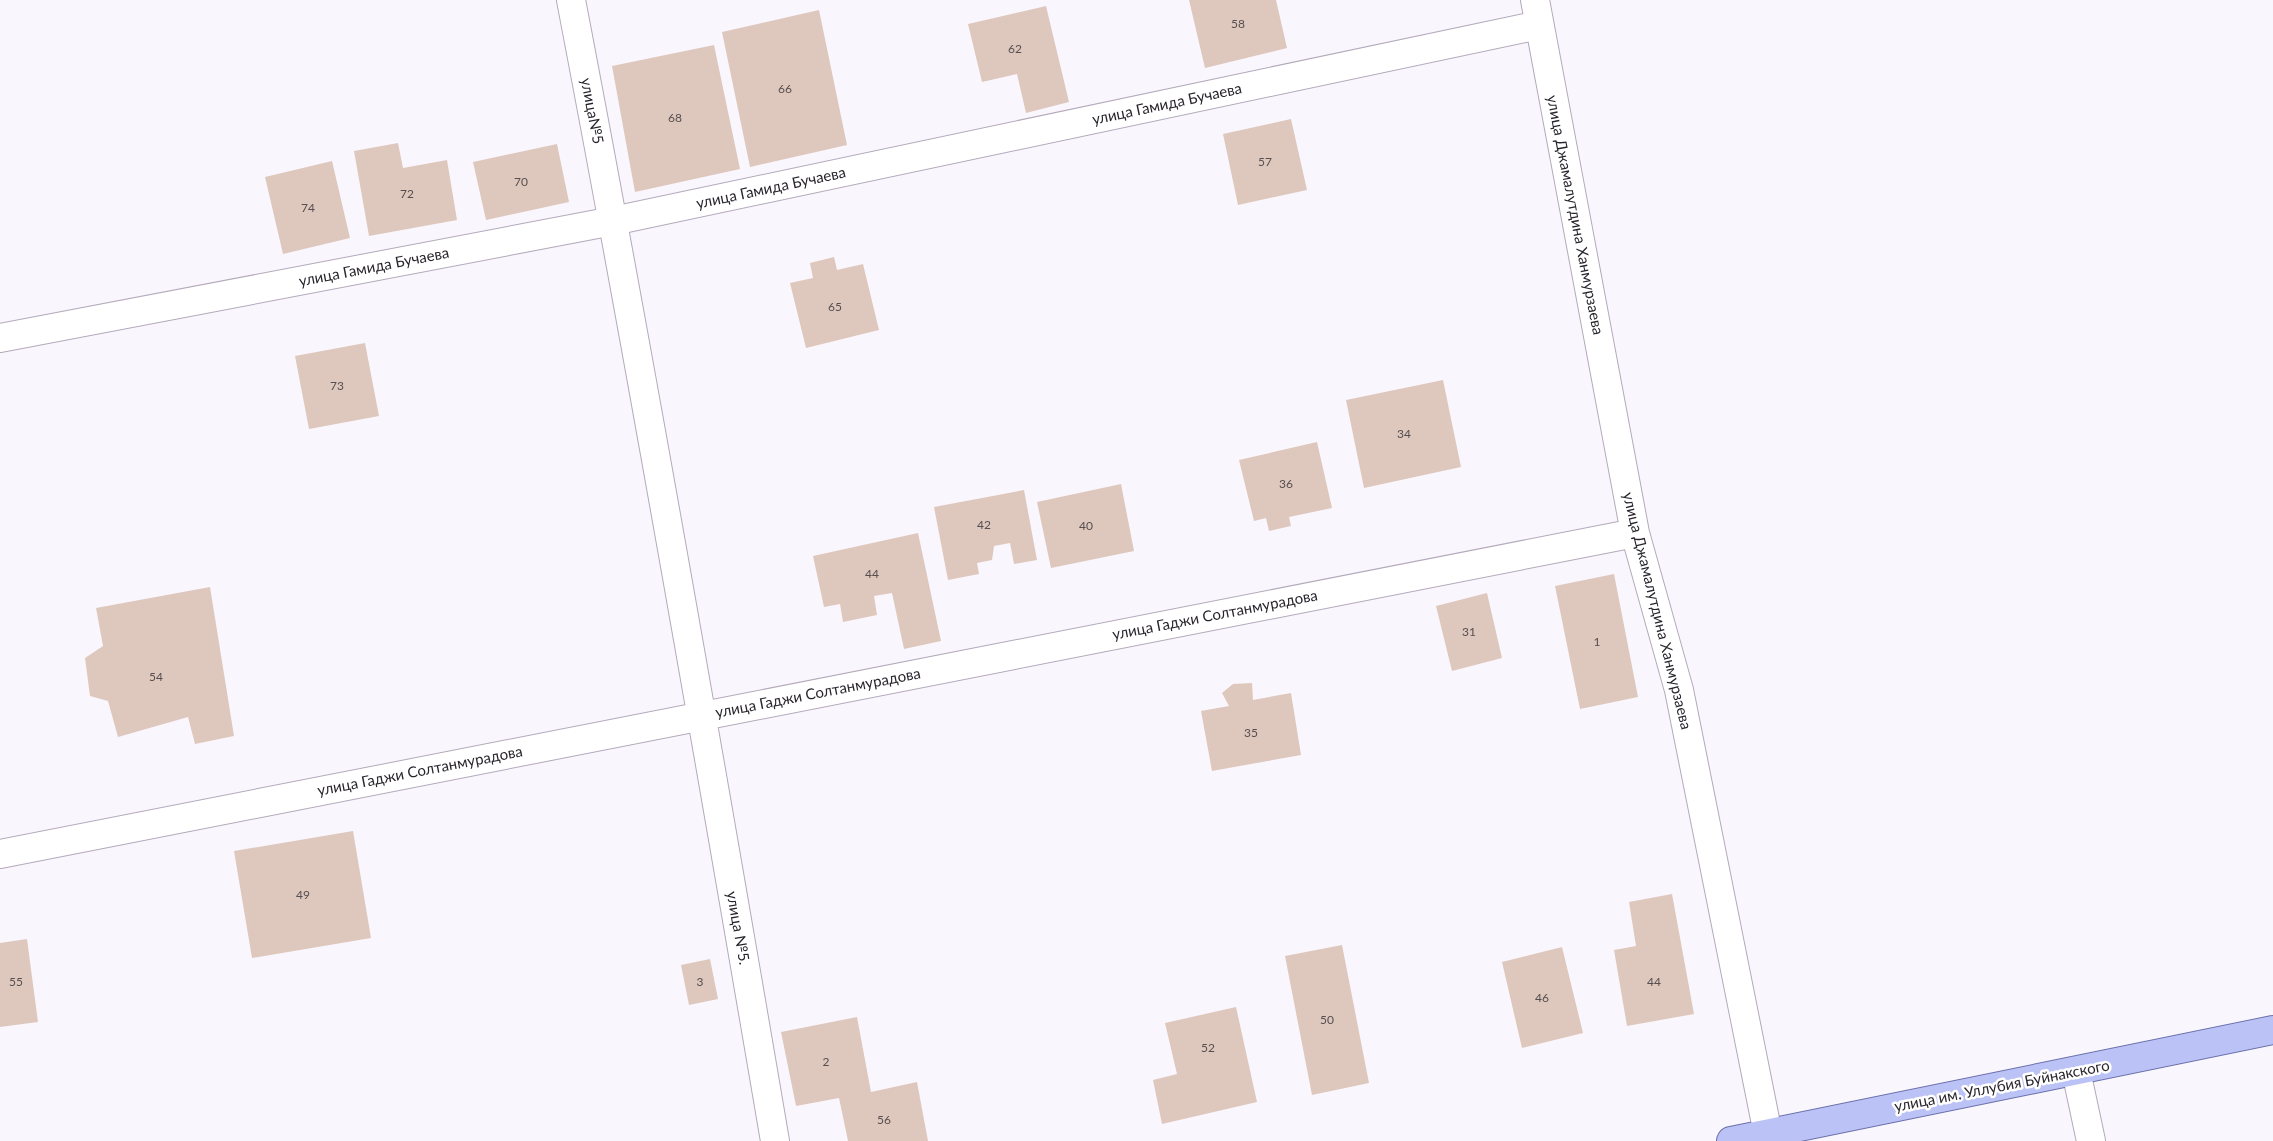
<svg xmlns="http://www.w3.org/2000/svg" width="2273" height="1141" viewBox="0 0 2273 1141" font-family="Lato,sans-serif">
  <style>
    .building { fill: #dec8bd }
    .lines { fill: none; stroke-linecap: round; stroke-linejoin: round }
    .minor-casing { stroke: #b4a9bb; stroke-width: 30 }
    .major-casing { stroke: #6a70ab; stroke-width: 30 }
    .minor { stroke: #fff; stroke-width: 28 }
    .major { stroke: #bbc2f5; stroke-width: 28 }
    .labels { text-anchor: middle; stroke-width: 5; stroke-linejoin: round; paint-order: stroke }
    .number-label { font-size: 12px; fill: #564e50 }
    .street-label { font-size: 15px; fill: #29252c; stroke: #fff }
  </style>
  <rect width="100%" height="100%" fill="#faf6fd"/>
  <!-- building -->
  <path class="building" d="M1189,0H1276L1287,48L1205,68Z
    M1046,6L1069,102L1026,113L1017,74L982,82L968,24Z
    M819,10L847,145L750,167L722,32Z
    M714,45L740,169L635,192L612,66Z
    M1291,119L1307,190L1238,205L1223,134Z
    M398,143L403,168L447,160L457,220L369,236L354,151Z
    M557,144L569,202L486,220L473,162Z
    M332,161L350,238L283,254L265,177Z
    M834,257L837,270L863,264L879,330L806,348L790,283L813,278L810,263Z
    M365,343L379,416L309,429L295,356Z
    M1443,380L1461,467L1364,488L1346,400Z
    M1317,442L1332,508L1289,517L1291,526L1269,531L1266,518L1254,521L1239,460Z
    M1121,484L1134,551L1051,568L1037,502Z
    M1024,490L1037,560L1014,564L1010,543L994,546L992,560L977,563L979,574L948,580L934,507Z
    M918,533L941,641L904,649L892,593L874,596L877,615L843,622L840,604L824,607L813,556Z
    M1614,574L1638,697L1580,709L1555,586Z
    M210,587L234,736L195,744L188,717L118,737L108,701L90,696L85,658L103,646L96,608Z
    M1487,593L1502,658L1452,671L1436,606Z
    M1252,683L1253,700L1291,693L1301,755L1212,771L1201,711L1229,706L1222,693L1233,684Z
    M353,831L371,938L252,958L234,851Z
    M1672,894L1694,1014L1627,1026L1614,950L1636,946L1629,902Z
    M27,939L38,1022L0,1027V943Z
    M1342,945L1369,1083L1312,1095L1285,956Z
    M1562,947L1583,1033L1522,1048L1502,962Z
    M710,959L718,999L689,1005L681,965Z
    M1236,1007L1257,1102L1162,1124L1153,1080L1177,1074L1165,1023Z
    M857,1017L871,1092L917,1082L928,1141H848L839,1098L796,1106L781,1032Z"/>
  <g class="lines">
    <defs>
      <path id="minor" d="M571,0C644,380 710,760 775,1141
        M1535,0L1635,533L1679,690L1768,1134
        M0,338L613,221L1539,25
        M0,854L1635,533
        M2076,1071L2091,1141"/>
      <path id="major" d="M1731,1141L2273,1030"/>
    </defs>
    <!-- minor casing -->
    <use href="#minor" class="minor-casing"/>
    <!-- major casing -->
    <use href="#major" class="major-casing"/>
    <!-- minor -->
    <use href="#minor" class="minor"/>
    <!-- major -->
    <use href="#major" class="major"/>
  </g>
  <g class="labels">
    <!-- number labels -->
    <g class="number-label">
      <text x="1238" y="28">58</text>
      <text x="1015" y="53">62</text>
      <text x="785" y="93">66</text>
      <text x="675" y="122">68</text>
      <text x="1265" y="166">57</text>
      <text x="521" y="186">70</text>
      <text x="407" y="198">72</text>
      <text x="308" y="212">74</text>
      <text x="835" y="311">65</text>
      <text x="337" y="390">73</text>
      <text x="1404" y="438">34</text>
      <text x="1286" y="488">36</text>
      <text x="984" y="529">42</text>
      <text x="1086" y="530">40</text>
      <text x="872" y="578">44</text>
      <text x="1469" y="636">31</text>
      <text x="1597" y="646">1</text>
      <text x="156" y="681">54</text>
      <text x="1251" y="737">35</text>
      <text x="303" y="899">49</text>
      <text x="16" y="986">55</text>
      <text x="700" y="986">3</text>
      <text x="1654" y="986">44</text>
      <text x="1542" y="1002">46</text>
      <text x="1327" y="1024">50</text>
      <text x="1208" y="1052">52</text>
      <text x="826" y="1066">2</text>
      <text x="884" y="1124">56</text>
    </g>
    <!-- street labels -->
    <g class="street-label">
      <text transform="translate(1167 104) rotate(-12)" y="5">улица Гамида Бучаева</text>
      <text transform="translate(592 111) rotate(79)" y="5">улица№5</text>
      <text transform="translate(771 188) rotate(-12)" y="5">улица Гамида Бучаева</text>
      <text transform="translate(1575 215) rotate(79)" y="5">улица Джамалутдина Ханмурзаева</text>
      <text transform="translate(374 267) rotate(-11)" y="5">улица Гамида Бучаева</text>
      <text transform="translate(1657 611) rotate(76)" y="5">улица Джамалутдина Ханмурзаева</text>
      <text transform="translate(1215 615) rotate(-11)" y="5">улица Гаджи Солтанмурадова</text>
      <text transform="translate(818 693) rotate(-11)" y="5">улица Гаджи Солтанмурадова</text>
      <text transform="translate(420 771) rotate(-11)" y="5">улица Гаджи Солтанмурадова</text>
      <text transform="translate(738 928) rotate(80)" y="5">улица №5.</text>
      <text transform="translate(2002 1086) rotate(-11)" y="5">улица им. Уллубия Буйнакского</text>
    </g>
  </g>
</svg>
